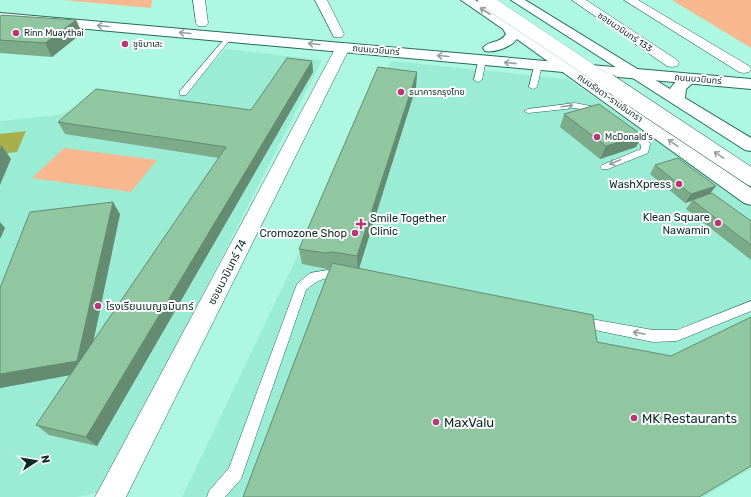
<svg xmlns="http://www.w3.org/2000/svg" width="751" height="497" viewBox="0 0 751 497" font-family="Rubik,'Noto Sans Thai',sans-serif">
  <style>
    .built { fill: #9aecd5 }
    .green { fill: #f8b88f }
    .water { fill: #a7b04c }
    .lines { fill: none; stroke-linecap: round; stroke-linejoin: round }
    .service-casing { stroke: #226c5a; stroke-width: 1 }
    .minor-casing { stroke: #226c5a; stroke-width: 1 }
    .secondary-casing { stroke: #226c5a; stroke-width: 2 }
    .primary-casing { stroke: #226c5a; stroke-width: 2 }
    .service { fill: #fff; fill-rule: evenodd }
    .minor { fill: #fff; fill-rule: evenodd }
    .secondary { fill: #fff; fill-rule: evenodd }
    .primary { fill: #fff; fill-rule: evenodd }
    .primary-bridge-far1-casing { stroke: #226c5a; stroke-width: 14; stroke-linecap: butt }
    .primary-bridge-casing { stroke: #226c5a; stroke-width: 18; stroke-linecap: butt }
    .primary-bridge-far1 { stroke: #fff; stroke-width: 14 }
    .primary-bridge { stroke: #fff; stroke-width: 17 }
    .wall { fill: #7cab8a }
    .shaded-wall { fill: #658b71 }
    .building { fill: #90c7a1; stroke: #658b71 }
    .oneway { stroke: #92a09c }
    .poi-dot { fill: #ba3477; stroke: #fff; stroke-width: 1.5 }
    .labels { text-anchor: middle; stroke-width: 4; stroke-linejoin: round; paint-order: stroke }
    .far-street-label { font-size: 9px; fill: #0d2b24; stroke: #fff }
    .far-poi-label { font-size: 9px; fill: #0d2b24; stroke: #fff; text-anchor: start }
    .poi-label { font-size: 11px; fill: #0d2b24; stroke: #fff; text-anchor: end }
    .street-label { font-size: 11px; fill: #0d2b24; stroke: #fff }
    .near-poi-label { font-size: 13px; fill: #0d2b24; stroke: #fff; text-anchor: start }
  </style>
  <rect width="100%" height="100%" fill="#aef7e1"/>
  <!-- built -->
  <path class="built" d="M226,49L322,60L102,492L77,497H0V121L58,115L86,105H171Z
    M391,61L568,79L751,207V468L704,497H182Z"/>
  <!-- green -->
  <path class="green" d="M63,0H152L151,8Z
    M672,0H751V48Z
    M64,148L157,160L131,192L32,178Z"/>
  <!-- water -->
  <path class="water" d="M26,131L17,152L0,154V134Z"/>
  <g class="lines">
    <defs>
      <path id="service" d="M227,36L232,37L186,95H180V91Z
        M479,58H485L486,60L482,80L478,82L474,80Z
        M535,63H538L542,65L537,87L533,89L529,87Z
        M575,103L595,107L605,113L601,115L590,111L575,108L528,113L524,111L528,109Z
        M627,128L649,142L650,144L648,153L608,169H602L600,167L602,165L641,149V145L623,131Z
        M334,269L345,272L347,275L345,278C340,280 337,277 332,278C321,278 315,282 306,290L241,479L225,497H207L209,491L229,468L297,284L310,273Z
        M751,301V311L677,341L653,342L580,327L576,326L574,322L576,318L580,317L653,330H677Z"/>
      <path id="minor" d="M193,0H205L208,23L206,26H198L196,23Z
        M315,0H327L344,34L342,37H334Z
        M572,0H586L677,60L679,63L677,66L672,67L667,66Z
        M624,0H638L749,66L751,69L749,72L744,73L739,72Z
        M343,43L348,44L350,47L126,497H95L336,47L338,44Z"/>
      <path id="secondary" d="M0,13L751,79V89L0,21Z"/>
      <path id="primary" d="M461,0H475L507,19L751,188V205L744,203L517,39C511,47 495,53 485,51L483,48C489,40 500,44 506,34L503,29Z
        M511,0H525L670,89C676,80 684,73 694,76L697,79L686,89L685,98L751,138V151L745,150Z"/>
    </defs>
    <!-- service casing -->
    <use href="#service" class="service-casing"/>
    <!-- minor casing -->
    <use href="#minor" class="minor-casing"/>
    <!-- secondary casing -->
    <use href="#secondary" class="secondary-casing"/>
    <!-- primary casing -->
    <use href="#primary" class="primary-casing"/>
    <!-- service -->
    <use href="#service" class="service"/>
    <!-- minor -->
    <use href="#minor" class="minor"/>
    <!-- secondary -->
    <use href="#secondary" class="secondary"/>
    <!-- primary -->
    <use href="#primary" class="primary"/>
    <defs>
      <path id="primary-bridge-far1" d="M485,0L609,83"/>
      <path id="primary-bridge" d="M608,82L751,177"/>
    </defs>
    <!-- primary-bridge-far1 casing -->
    <use href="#primary-bridge-far1" class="primary-bridge-far1-casing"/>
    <!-- primary-bridge casing -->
    <use href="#primary-bridge" class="primary-bridge-casing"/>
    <!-- primary-bridge-far1 -->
    <use href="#primary-bridge-far1" class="primary-bridge-far1"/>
    <!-- primary-bridge -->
    <use href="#primary-bridge" class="primary-bridge"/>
  </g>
  <!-- wall -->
  <path class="wall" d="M0,17L76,20L82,33L52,57L0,53Z
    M312,61L313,72L97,446L49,435L36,425L70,375L0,388V288L120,214L93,342L219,158L65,134L58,122L251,110Z
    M417,72L416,87L359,268L597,342L751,466L330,268L327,269L302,264L299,249Z
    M564,114L642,135L636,147L600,159L560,127Z
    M655,165L711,193L751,221V260L686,209L692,201L685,203L650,174Z"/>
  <!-- shaded-wall -->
  <path class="shaded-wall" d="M76,20L82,33L52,57L45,43Z
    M312,61L313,72L97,446L86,437Z
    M417,72L416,87L358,272L357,256Z
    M642,135L636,147L600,159L606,146Z
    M2,146L11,159L0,185V151Z
    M716,186L709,195L685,203L691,194Z
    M113,202L120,214L87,372L0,388V374Z
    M0,222L5,228L0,239Z"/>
  <!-- building -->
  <path class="building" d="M1,15L76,20L45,43L0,40V17Z
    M287,58L312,61L86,437L36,425L226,147L58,122L96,89L251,110Z
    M378,67L417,72L357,256L333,252L325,253L299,249Z
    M599,104L642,135L606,146L564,114Z
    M2,146L0,151V147Z
    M678,158L716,186L691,194L655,165Z
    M712,193L751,221V245L692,200Z
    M113,202L77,361L0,374V288L30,212Z
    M332,263L593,315L597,342L671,356L751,317V466L699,497H243Z"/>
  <!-- one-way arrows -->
  <defs><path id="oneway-shaft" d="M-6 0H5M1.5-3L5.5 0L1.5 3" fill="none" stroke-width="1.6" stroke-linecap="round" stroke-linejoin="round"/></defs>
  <g class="oneway">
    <use href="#oneway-shaft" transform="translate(485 11) rotate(-147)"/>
    <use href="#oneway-shaft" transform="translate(103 26) rotate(-175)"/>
    <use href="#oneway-shaft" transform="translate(185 33) rotate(-175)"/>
    <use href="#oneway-shaft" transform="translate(314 44) rotate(-175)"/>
    <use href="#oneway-shaft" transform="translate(443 56) rotate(-175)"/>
    <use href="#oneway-shaft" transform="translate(510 63) rotate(-174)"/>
    <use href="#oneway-shaft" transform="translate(567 106) rotate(-7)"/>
    <use href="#oneway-shaft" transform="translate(673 143) rotate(-145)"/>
    <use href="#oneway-shaft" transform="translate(719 155) rotate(-146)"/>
    <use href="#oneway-shaft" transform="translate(615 162) rotate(157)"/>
    <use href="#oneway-shaft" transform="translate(639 333) rotate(-169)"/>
  </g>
  <!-- markers -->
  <g class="poi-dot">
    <circle cx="16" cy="33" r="4"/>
    <circle cx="125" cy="44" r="4"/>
    <circle cx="401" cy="92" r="4"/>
    <circle cx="597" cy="137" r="4"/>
    <circle cx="679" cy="184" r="4"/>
    <circle cx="718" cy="223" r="4"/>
    <path d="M359 218h4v4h4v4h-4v4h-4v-4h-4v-4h4z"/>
    <circle cx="355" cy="233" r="4"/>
    <circle cx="98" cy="306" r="4"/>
    <circle cx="634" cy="418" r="4"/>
    <circle cx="436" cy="422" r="4"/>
  </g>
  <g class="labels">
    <!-- far-street labels -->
    <g class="far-street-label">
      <text transform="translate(625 32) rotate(34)" y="3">ซอยนวมินทร์ 133</text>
      <text transform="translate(376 50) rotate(5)" y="3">ถนนนวมินทร์</text>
      <text transform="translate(698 79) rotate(5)" y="3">ถนนนวมินทร์</text>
      <text transform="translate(610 98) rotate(35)" y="3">ถนนรัชดา-รามอินทรา</text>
    </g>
    <!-- far-poi labels -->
    <g class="far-poi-label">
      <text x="24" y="36">Rinn Muaythai</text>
      <text x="133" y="47">ซูชิมาเสะ</text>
      <text x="409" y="95">ธนาคารกรุงไทย</text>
      <text x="605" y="140">McDonald's</text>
    </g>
    <!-- poi labels -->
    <g class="poi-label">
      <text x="671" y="188">WashXpress</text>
      <text x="710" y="221">Klean Square<tspan x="710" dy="13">Nawamin</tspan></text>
      <text x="370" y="222" text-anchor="start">Smile Together<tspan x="370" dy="13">Clinic</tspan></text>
      <text x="347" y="237">Cromozone Shop</text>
      <text x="106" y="310" text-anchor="start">โรงเรียนเบญจมินทร์</text>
    </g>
    <!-- street labels -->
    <g class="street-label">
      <text transform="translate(227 272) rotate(-63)" y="4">ซอยนวมินทร์ 74</text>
    </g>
    <!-- near-poi labels -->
    <g class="near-poi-label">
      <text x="642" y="423">MK Restaurants</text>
      <text x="444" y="427">MaxValu</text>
    </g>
  </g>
  <!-- north arrow -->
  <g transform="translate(36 461) rotate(78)" stroke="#ffffff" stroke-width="3" paint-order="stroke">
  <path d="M0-3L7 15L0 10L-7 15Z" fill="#0d2b24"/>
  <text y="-6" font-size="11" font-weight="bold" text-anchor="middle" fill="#0d2b24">N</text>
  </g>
</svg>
